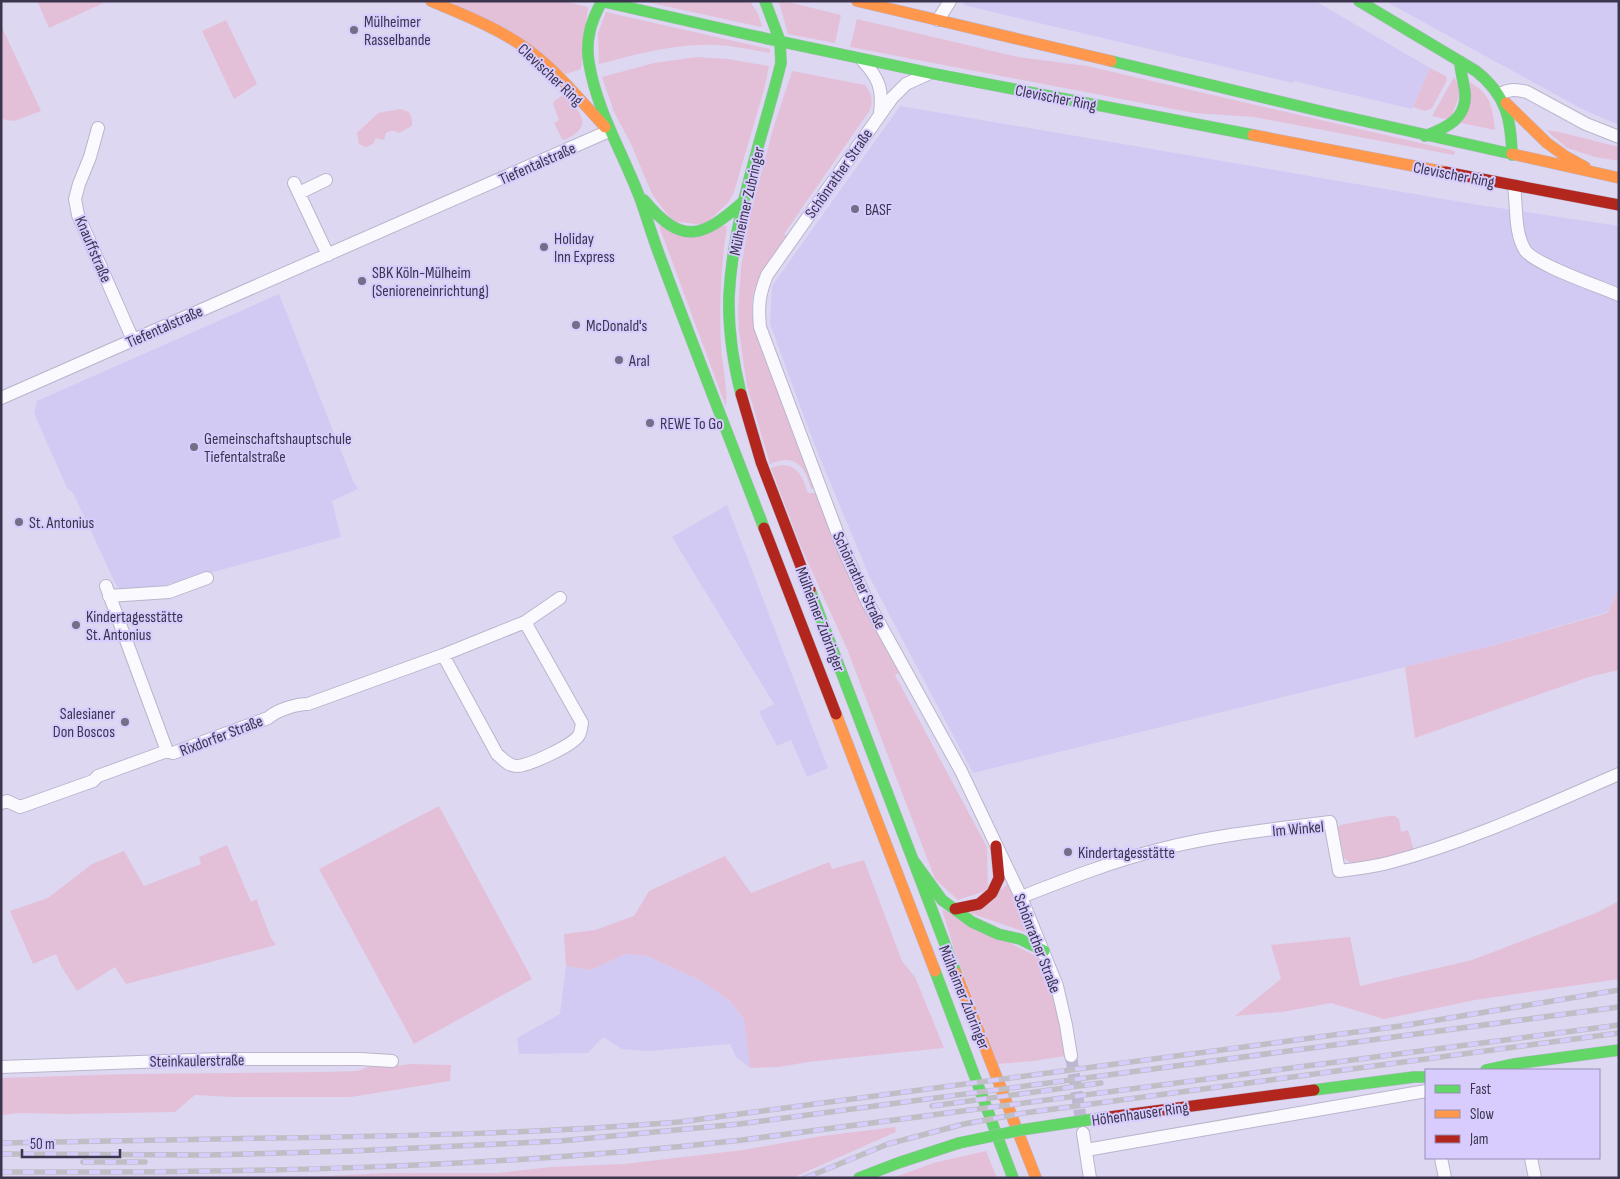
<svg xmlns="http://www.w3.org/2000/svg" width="1620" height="1179" viewBox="0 0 1620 1179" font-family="'Sofia Sans Condensed',sans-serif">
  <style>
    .built { fill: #d3caf4 }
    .green { fill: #e4c0d8 }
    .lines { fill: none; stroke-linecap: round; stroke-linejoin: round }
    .street-tunnel { stroke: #bdb7d1; stroke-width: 12; stroke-dasharray: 12 6; stroke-linecap: butt }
    .street-casing { stroke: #bab5cc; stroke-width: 14 }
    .fast-casing { stroke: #bab5cc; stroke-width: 12 }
    .slow-casing { stroke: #bab5cc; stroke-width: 12 }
    .jam-casing { stroke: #bab5cc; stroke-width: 12 }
    .street { stroke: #faf9fd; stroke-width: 12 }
    .fast { stroke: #63d668; stroke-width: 11 }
    .slow { stroke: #ff974d; stroke-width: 11 }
    .jam { stroke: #b3261e; stroke-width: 11 }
    .rail-casing { stroke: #bfbec4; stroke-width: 5.5 }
    .rail { stroke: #d7ccfd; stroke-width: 4; stroke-dasharray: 11; stroke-linecap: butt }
    .fast-bridge-casing { stroke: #bab5cc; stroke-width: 12; stroke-linecap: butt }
    .fast-bridge { stroke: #63d668; stroke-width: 11 }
    .poi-dot { fill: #746e87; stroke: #d7ccfd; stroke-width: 2 }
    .labels { text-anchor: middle; stroke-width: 4; stroke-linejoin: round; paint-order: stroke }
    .poi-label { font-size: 16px; fill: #3b354d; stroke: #d7ccfd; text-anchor: start }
    .street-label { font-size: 16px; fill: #3b354d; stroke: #d7ccfd }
  </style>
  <rect width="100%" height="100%" fill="#ddd7f2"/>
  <!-- built -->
  <path class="built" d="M965,1H1315L1430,68L1412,109L1294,81L1293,83L963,5Z
    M1385,1H1619V125L1582,109Z
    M900,106L1473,204L1619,226V589L1607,612L1495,645L973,773L870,578L813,441L770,324L772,286Z
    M279,294L353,481L358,489L332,501L341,537L159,587L119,591L73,493L67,488L34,413L37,401Z
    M727,505L828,768L807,777L791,740L777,746L759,712L774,704L672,537Z
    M625,954L647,956L702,981L731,1002L745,1020L750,1068L736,1057L730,1044L648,1051L622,1049L603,1037L588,1053L519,1054L517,1038L560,1014L566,966L591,970Z"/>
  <!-- green -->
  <path class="green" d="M37,1H108L49,28Z
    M450,1H563L588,7L581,69L566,74Z
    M642,1H750L758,14L762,26L761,27Z
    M784,1L841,15L835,43L788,34L779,2Z
    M606,12L770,49V53C752,50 735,46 717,45C676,43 638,54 599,64L598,33Z
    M857,19L1018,57L1087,66L1455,151L1454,155L1254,117L1194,113L850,47Z
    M226,20L257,84L234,99L202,31Z
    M1,25L41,111L14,121L1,119Z
    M697,57L728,59L769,66L765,86L734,192L728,203L704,225L672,221L652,194L631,144L614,112L602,77L654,63Z
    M1430,68L1446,76L1447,80L1432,108L1425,111L1413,107Z
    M792,71L865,85C871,93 874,100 870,110L784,234L787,236C761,273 744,288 756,335L814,488L811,489C805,465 794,453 770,464L747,386L739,331L738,312L741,267L750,216L773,129Z
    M1454,77L1461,91L1450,120L1432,116Z
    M1470,82C1492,96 1492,106 1495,130L1461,123Z
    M564,94C581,114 595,125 565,140L562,139L554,123L559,120L553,104V102Z
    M400,109L409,112L412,118V126L399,133C394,130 391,130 386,133L384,140L376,138L373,144L366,147L359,144L357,133L378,113Z
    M1546,130L1559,132L1619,147V161L1595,157L1567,148Z
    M659,226H727C721,266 719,305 721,345C722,366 728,386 726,407Z
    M782,465C800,465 803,480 808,493H816L850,580L899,673L895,675L987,847L988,890L958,900L935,879L847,649L801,547L771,468Z
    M1619,589V670L1589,677L1415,738L1405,667L1495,645L1607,613Z
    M439,806L532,979L414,1044L319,869Z
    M1388,816H1395L1399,819L1401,832L1408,830L1414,850L1361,864H1352L1344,858L1338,828L1340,825Z
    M227,845L251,902L257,899L258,904L271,938L276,945L126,984L115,967L77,991L61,966L56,954L33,964L10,911L48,898L92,864L124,851L144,886L201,864L199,857Z
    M725,856L751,893L829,862L832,869L864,860L902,961L915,977L944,1048L808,1062L779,1067L750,1068L744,1019L731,1002L702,981L647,956L625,954L591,970L566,966L564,934L595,930L634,916L649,891Z
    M1008,884L1027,928L1028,933L970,913Z
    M1619,901V979L1475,1000L1384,1019L1331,1003L1282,1012L1235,1016L1281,979L1271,945L1350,937L1360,986L1472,960L1596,913Z
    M942,909L1040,958C1053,990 1060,1023 1065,1056L1033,1061L998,1064L955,952Z
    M411,1064L451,1065L450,1081L351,1097H233L195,1095L175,1112L67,1114L20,1113L1,1115V1078L128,1074L324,1072L358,1071L367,1067H386Z
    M895,1127L896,1132L792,1178H285L386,1173H498L551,1167L624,1164L743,1150L822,1136Z
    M986,1151L997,1178H893L933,1163Z"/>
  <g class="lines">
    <!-- street-tunnel -->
    <path class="street-tunnel" d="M1071,1056L1082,1127"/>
    <defs>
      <path id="street" d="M938,20L950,1
        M862,60C879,78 883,89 880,113
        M928,74L906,84L892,98L767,275C759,295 758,305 760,327L843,548L867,601L961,771L1021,897L1057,986L1066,1025L1071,1056
        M1500,94C1510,89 1516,89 1527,92L1586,124L1619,137
        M98,128L90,157L79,184L75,199L78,215L133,340
        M294,183L328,255
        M1514,186C1517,206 1514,232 1525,250C1533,264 1601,287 1619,295
        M299,193L326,180
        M1,398L609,131
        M106,586L167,751
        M109,596L169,592L207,578
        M443,655L497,754C503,759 508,766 517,766C528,766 574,745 579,735C581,732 581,727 582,723L525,622
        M1,803L7,801L20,807L93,781L98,776L167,751L173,753L268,718C277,710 296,704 308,704L443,655L525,622L560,598
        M1021,897C1067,879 1113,861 1161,849C1216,835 1274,829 1330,822L1339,871C1356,869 1372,867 1388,863C1468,842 1543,807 1619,774
        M1,1067L221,1059H360L392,1061
        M1083,1133L1090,1178
        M1086,1150L1426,1091
        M1441,1158L1445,1178
        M1531,1158L1535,1178"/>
      <path id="fast" d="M600,1L750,35L930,73L1253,135
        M602,1C591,21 585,40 589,63C597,112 624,155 641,201C648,221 654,242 662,262C695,351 730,439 764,528
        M1359,1L1476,71C1506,95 1511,118 1512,155
        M1111,61L1324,112L1512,154
        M1425,136C1446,128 1467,119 1465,93C1464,82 1460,72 1460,61
        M644,200C682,246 702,238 743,202
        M741,394C733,362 728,329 729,296C733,216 762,140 781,63L780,41L765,1
        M810,590L956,973
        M913,860L942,900L972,922L998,934L1020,939L1044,951
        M935,971L1013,1178
        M1486,1070L1514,1064L1619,1050
        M1314,1090L1414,1077H1426
        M859,1178L898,1163L959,1143"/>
      <path id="slow" d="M431,1C464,15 498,28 527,49C556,70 580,100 605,127
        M857,1L1111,61
        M1506,103L1547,143L1565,156L1585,167
        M1253,135L1445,172
        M1512,154L1619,178
        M836,714L935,971
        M956,973L1036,1178"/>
      <path id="jam" d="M1445,172L1619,205
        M741,394L761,462L810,590
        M764,528L836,714
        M955,909L979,904L992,893L999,878L996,846
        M1101,1118L1314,1090"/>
    </defs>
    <!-- street casing -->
    <use href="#street" class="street-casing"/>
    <!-- fast casing -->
    <use href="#fast" class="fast-casing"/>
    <!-- slow casing -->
    <use href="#slow" class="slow-casing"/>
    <!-- jam casing -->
    <use href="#jam" class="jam-casing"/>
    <!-- street -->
    <use href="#street" class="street"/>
    <!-- fast -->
    <use href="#fast" class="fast"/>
    <!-- slow -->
    <use href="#slow" class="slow"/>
    <!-- jam -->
    <use href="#jam" class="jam"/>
    <defs>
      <path id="rail" d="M932,1106L1101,1083
        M1,1143C92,1141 183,1140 274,1138C409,1136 544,1133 679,1122L1401,1026L1619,990
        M1,1154L209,1155L352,1151L560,1141L739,1124L1619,1007
        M83,1162H145
        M1,1172C249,1173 496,1168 742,1140L1619,1025
        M805,1178L888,1144L964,1124L1024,1113L1619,1033"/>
    </defs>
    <!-- rail casing -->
    <use href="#rail" class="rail-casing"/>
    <!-- rail -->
    <use href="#rail" class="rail"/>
    <defs>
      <path id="fast-bridge" d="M959,1143L1021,1130L1101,1118"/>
    </defs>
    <!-- fast-bridge casing -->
    <use href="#fast-bridge" class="fast-bridge-casing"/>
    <!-- fast-bridge -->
    <use href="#fast-bridge" class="fast-bridge"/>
  </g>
  <!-- markers -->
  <g class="poi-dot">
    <circle cx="354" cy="30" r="5"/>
    <circle cx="855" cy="209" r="5"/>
    <circle cx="544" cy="247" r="5"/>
    <circle cx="362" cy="281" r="5"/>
    <circle cx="576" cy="325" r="5"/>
    <circle cx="619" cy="360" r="5"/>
    <circle cx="650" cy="423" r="5"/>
    <circle cx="194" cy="447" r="5"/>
    <circle cx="19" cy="522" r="5"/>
    <circle cx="76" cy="625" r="5"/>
    <circle cx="125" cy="722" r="5"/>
    <circle cx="1068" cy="852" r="5"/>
  </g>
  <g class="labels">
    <!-- poi labels -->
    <g class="poi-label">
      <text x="364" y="27">Mülheimer<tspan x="364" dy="18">Rasselbande</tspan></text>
      <text x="865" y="215">BASF</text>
      <text x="554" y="244">Holiday<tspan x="554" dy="18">Inn Express</tspan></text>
      <text x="372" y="278">SBK Köln-Mülheim<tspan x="372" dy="18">(Senioreneinrichtung)</tspan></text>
      <text x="586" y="331">McDonald's</text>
      <text x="629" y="366">Aral</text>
      <text x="660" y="429">REWE To Go</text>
      <text x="204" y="444">Gemeinschaftshauptschule<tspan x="204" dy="18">Tiefentalstraße</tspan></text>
      <text x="29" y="528">St. Antonius</text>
      <text x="86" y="622">Kindertagesstätte<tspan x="86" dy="18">St. Antonius</tspan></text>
      <text x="115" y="719" text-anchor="end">Salesianer<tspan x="115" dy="18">Don Boscos</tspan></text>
      <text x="1078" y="858">Kindertagesstätte</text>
    </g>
    <!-- street labels -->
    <g class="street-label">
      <text transform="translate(551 74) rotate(43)" y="6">Clevischer Ring</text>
      <text transform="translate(1056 97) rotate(11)" y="6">Clevischer Ring</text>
      <text transform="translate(537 163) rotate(-24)" y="6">Tiefentalstraße</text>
      <text transform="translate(838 173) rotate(-55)" y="6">Schönrather Straße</text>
      <text transform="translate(1454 174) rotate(11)" y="6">Clevischer Ring</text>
      <text transform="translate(746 201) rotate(-77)" y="6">Mülheimer Zubringer</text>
      <text transform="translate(94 249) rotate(67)" y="6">Knauffstraße</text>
      <text transform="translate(164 326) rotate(-24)" y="6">Tiefentalstraße</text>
      <text transform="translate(860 580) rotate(65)" y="6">Schönrather Straße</text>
      <text transform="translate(821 619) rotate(69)" y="6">Mülheimer Zubringer</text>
      <text transform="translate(221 735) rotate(-21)" y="6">Rixdorfer Straße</text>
      <text transform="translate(1298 828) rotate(-5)" y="6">Im Winkel</text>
      <text transform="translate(1038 943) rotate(69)" y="6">Schönrather Straße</text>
      <text transform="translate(965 997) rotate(68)" y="6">Mülheimer Zubringer</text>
      <text transform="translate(197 1060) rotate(-1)" y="6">Steinkaulerstraße</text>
      <text transform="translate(1140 1113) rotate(-8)" y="6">Höhenhauser Ring</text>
    </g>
  </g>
  <!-- border -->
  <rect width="1620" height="1179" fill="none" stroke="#3b354d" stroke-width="5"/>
  <!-- legend -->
  <rect x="1425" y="1069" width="175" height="90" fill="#d7ccfd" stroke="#9990b7"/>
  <rect x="1435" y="1085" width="25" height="8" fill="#63d668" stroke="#9990b7"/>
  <text x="1470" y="1094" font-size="15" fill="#3b354d">Fast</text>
  <rect x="1435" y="1110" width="25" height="8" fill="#ff974d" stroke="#9990b7"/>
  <text x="1470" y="1119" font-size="15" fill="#3b354d">Slow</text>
  <rect x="1435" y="1135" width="25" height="8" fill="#b3261e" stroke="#9990b7"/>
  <text x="1470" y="1144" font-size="15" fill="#3b354d">Jam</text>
  <!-- scale -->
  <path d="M22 1149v8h98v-8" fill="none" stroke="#3b354d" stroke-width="2.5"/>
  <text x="30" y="1149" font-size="15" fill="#3b354d" stroke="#d7ccfd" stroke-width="4" paint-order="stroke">50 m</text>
</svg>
